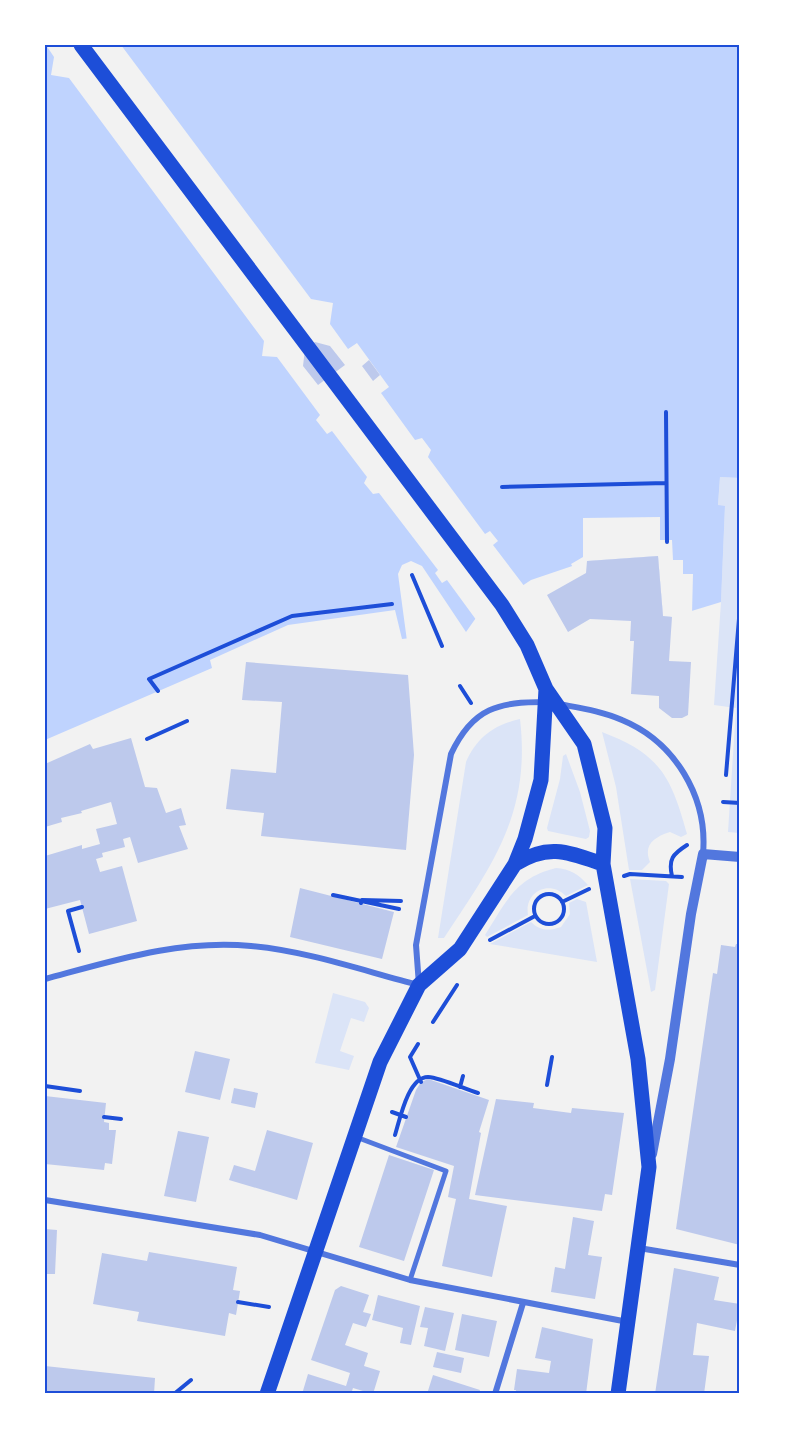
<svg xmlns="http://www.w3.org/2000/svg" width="785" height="1439" viewBox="0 0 785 1439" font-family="'Fira Sans',sans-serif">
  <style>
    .green { fill: #dbe4f7 }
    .water { fill: #bfd3fe }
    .pier { fill: #f2f2f2 }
    .building { fill: #bdc9ec }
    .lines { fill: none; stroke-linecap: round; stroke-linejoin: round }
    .path { stroke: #1d4ed8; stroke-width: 4 }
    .pedestrian { stroke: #5277de; stroke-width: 5 }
    .minor { stroke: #5277de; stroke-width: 6 }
    .tertiary { stroke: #5277de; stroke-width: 10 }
    .primary { stroke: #1d4ed8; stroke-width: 15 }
    .neatline { fill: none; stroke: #1d4ed8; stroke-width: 2 }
  </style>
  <rect width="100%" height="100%" fill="#f2f2f2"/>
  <!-- green -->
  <path class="green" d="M720,477L740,478V833L728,832L736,708L714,705L721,602L725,507L718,506Z
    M520,719C531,813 493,864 444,938H438L466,762C477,737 494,725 520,719Z
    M602,732C660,754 671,776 687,834L681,837L670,832C654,837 643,845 650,862L642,870H629L616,787Z
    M566,754L580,792L590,831L589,837L586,839L548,831L547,828L560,779L563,756Z
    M556,868C570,869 578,874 588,885L566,896C549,879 524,892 528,915L487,937L485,935C506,902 515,878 556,868Z
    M630,879L666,881L669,884L655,990L651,992Z
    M577,899L586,902L597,962L490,944L531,922C540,931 549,931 561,927L570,914L569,903Z
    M333,993L365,1002L369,1008L364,1022L351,1018L340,1051L354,1056L349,1070L315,1063Z"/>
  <!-- water -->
  <path class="water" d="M45,45H740V478L720,477L718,505L725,506L721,602L672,617L663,616L658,556L587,561L531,580L478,615L466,632L402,639L395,610L288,625L210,660L212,668L45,740Z"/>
  <!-- pier -->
  <path class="pier" d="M46,45H121L311,299L333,303L330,324L348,349L357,343L389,387L381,393L415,440L422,438L431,450L428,457L485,534L490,531L498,541L493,545L525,587L480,617L477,621L447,580L442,583L435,573L438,570L379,493L373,494L364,483L367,477L332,431L327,434L316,420L320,415L277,357L262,356L264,341L69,78L51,75L54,57Z
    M660,517V540H672L673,560H683V574H693L692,614L673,620L672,617L663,616L658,556L588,561L587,564L574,569L571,564L583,557V518Z
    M411,561L422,566L466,632L465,635L407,641L398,574L402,565Z"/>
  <!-- building -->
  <path class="building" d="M315,342L330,346L345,365L318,385L303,366L305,349Z
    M369,360L380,375L373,381L362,366Z
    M658,556L663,616L672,617L669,661L691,662L688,715L682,718H672L659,708V696L631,694L634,641H630L631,621L590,619L568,632L547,595L586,573L587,561Z
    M246,662L408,675L414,755L406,850L261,836L264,813L226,809L231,769L276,773L282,702L242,700Z
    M131,738L145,787L157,788L166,813L181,808L186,825L179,826L188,849L138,863L130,837L123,839L125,847L102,853L103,857L96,859L100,872L122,866L137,921L89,934L80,900L45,909V856L82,845V849L100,844L96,829L117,824L111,802L81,811L82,813L61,818L62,822L45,827V764L90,744L93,749Z
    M300,888L394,912L382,959L290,937Z
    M736,944H740V1245L676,1229L713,973L717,974L721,945L735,947Z
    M195,1051L230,1059L220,1100L185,1092Z
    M426,1080H431L489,1100L479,1132L481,1133L469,1199L507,1206L492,1277L442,1266L456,1199L448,1197L454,1166L396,1147L416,1090L421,1082Z
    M234,1088L258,1093L255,1108L231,1103Z
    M45,1096L106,1103L104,1122L109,1123V1130H116L112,1164L105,1163L104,1170L45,1164Z
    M496,1099L534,1103L533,1108L571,1113L572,1108L624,1113L612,1195L605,1194L602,1211L475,1195Z
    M267,1130L313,1143L297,1200L229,1180L234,1165L255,1171Z
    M178,1131L209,1137L196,1202L164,1196Z
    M389,1155L434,1170L404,1261L359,1247Z
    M573,1217L594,1221L588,1255L602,1257L595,1299L551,1292L555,1267L565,1269Z
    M45,1229L57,1230L55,1274H45Z
    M149,1252L237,1267L233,1290L240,1291L236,1315L229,1313L225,1336L137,1321L139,1312L93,1304L102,1253L147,1261Z
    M674,1268L719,1277L714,1300L740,1304L735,1331L697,1323L693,1355L709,1356L704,1394H655Z
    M341,1286L369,1295L363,1312L371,1314L366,1327L353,1323L345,1345L368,1353L364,1366L380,1371L373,1394L353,1388L351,1394H302L308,1374L346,1386L350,1373L311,1360L335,1290Z
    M378,1295L420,1306L411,1345L400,1343L403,1328L372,1320Z
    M425,1307L454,1313L445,1351L424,1346L428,1328L420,1327Z
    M462,1314L497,1321L489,1357L455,1350Z
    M542,1327L593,1339L586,1394H515L516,1390H514L517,1369L549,1373L551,1361L535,1358Z
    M437,1352L464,1358L461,1373L433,1367Z
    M45,1366L155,1378L154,1394H45Z
    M433,1375L480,1390L479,1394H427Z"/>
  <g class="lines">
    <!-- path -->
    <path class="path" d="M666,412L667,542
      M502,487L666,483
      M412,575L442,646
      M460,686L471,703
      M158,691L149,679L292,616L392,604
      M147,739L187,721
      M726,775L740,607
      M723,802L740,803
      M624,876L630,874L682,877
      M672,876C668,859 673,854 687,845
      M534 909a15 15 0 1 1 30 0a15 15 0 1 1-30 0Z
      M333,895L399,909
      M562,902L589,889
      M361,903L362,900L401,901
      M490,940L535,916
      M79,951L68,911L82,907
      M433,1022L457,985
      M418,1044L410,1057L421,1082
      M547,1085L552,1057
      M45,1086L80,1091
      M460,1087L463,1076
      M392,1112L406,1117
      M104,1117L121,1119
      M395,1135C400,1119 408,1077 428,1077C442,1078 464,1089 478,1093
      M238,1302L269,1307
      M174,1394L191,1380"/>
    <!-- pedestrian -->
    <path class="pedestrian" d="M356,1137L446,1171L410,1280"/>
    <!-- minor -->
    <path class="minor" d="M559,704C580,708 602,711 622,720C675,742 708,797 703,854
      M45,979C112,961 180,939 251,946C307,951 364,971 419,985L416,945L451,754C473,707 499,702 546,702
      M45,1200L260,1235L410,1280L628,1322
      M639,1248L740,1265
      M495,1394L523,1303"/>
    <!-- tertiary -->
    <path class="tertiary" d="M652,1154L670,1059L691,914L703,854L740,857"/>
    <!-- primary -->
    <path class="primary" d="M81,45L502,605L527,645L546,689L584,744L605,828L603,864L638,1059L649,1167L618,1394
      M515,864C549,843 568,852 603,864
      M267,1394L380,1062L419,985L460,949L515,864L525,839L541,780L546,689"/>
  </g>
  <!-- border -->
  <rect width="785" height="1439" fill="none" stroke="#ffffff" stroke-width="93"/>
  <rect x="46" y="46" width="692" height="1346" class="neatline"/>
</svg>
